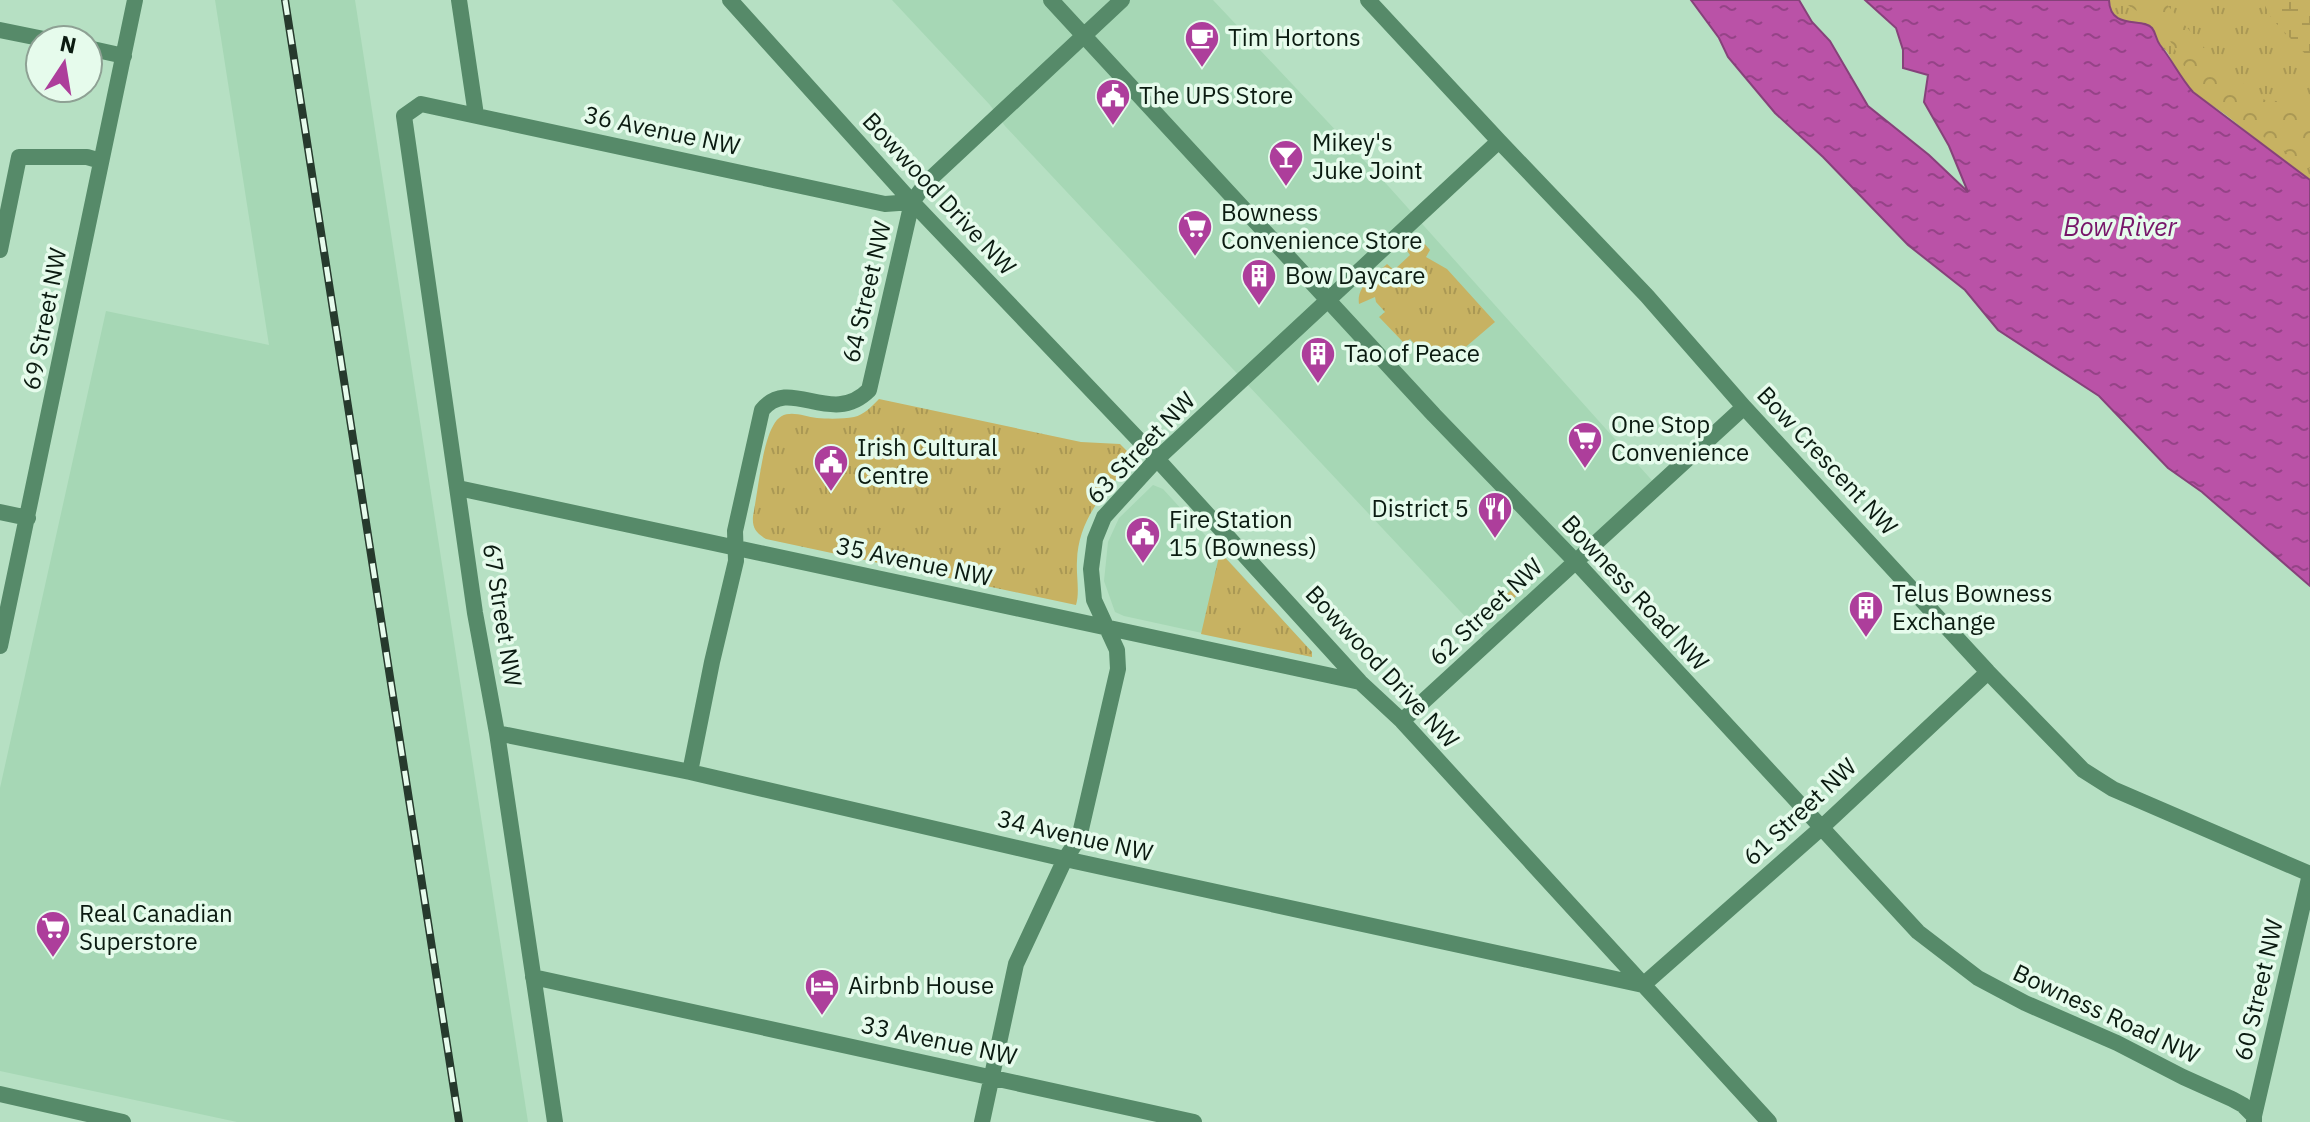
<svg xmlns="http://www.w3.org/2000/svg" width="2310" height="1122" viewBox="0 0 2310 1122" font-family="'IBM Plex Sans',sans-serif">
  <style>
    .built { fill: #a6d7b5 }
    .grass { fill: url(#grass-tufts) }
    .forest { fill: url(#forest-crowns) }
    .wetland { fill: url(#wetland-marsh) }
    .water { fill: url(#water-ripples); stroke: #86427a; stroke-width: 2 }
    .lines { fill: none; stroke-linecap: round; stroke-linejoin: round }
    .minor { stroke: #568a69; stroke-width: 16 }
    .rail-casing { stroke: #263a2d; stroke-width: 8 }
    .rail { stroke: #e6fbec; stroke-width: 5; stroke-dasharray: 15; stroke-linecap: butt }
    .labels { text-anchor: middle; stroke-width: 7; stroke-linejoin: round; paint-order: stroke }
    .poi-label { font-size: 24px; fill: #0b1b11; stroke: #e6fbec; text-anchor: start }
    .street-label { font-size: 24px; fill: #0b1b11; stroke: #e6fbec }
    .water-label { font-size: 26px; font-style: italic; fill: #771569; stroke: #e6fbec }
  </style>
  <defs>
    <pattern id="grass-tufts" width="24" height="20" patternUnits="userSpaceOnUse" patternTransform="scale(2)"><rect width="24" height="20" fill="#c7b262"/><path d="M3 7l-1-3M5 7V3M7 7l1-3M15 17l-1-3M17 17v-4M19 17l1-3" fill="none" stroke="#aa9854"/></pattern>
    <pattern id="forest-crowns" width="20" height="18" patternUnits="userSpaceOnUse" patternTransform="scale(2)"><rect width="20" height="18" fill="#c7b262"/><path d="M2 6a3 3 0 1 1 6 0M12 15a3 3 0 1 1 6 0" fill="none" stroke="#aa9854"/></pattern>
    <pattern id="wetland-marsh" width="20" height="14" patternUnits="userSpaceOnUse" patternTransform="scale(2)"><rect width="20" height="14" fill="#c7b262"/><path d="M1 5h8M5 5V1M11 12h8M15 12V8" fill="none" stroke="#aa9854"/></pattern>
    <pattern id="water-ripples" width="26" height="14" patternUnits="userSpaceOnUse" patternTransform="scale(2)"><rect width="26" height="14" fill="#ba52a7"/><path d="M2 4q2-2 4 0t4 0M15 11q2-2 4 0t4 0" fill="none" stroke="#954387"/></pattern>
  </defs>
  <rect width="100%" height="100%" fill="#b6e0c3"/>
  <!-- built -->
  <path class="built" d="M215,0H355L528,1122H237L0,1071V788L106,311L269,345Z
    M892,0H1213L1390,188L1657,486L1489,642L1005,126L990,105Z
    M1153,485L1163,489L1312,652V657L1124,616L1115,612L1104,581L1108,542L1119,518Z"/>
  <!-- grass -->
  <path class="grass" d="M2109,0H2310V180C2281,163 2257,139 2231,119C2215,106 2195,97 2182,80C2176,72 2173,61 2167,52C2165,49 2161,47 2159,44C2155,39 2155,31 2151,27C2141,17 2110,31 2109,0Z
    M1418,236L1430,250L1426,257L1447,269L1495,322L1461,351L1455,349L1440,362L1432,363L1410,339L1404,343L1379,317L1385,312L1376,302L1375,297L1359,304C1356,286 1375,275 1387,264L1394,270L1410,255L1405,248Z
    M879,399L1081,442L1120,444L1131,455L1133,464C1104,489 1078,521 1077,561C1076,575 1080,592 1076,605L766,539C756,533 752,528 753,516C758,492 762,445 773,426C783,406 801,416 817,418C828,419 844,419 854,417C864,415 872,406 879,399Z
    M1220,552L1312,652V657L1201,634Z
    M1532,572L1531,582L1494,617L1487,611Z"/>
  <!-- forest -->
  <path class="forest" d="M2120,0H2163L2222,68L2265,100L2310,104V168L2199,93L2163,28Z"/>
  <!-- wetland -->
  <path class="wetland" d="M2262,0H2310V59L2272,19Z"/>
  <!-- water -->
  <path class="water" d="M1691,0H1799L1812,22L1830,41L1868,106L1929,155L1968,192L1949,146L1924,102L1928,75L1903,68V50L1896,28L1865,0H2109C2110,31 2143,17 2152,28C2156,33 2156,40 2160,45C2172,60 2180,77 2193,92L2310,180V586L2202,492L2168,468L2099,396L1998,330L1965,290L1908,245L1823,157L1775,113L1728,57L1719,38Z"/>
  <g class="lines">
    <!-- minor -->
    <path class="minor" d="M459,0L476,115
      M730,0L912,202L1157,459L1360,682L1402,721L1769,1122
      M1051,0L1434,415L1576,562L1918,932L1978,978L2025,1003L2117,1043L2183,1077L2232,1099L2243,1105L2254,1116V1122
      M1368,0L1499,141L1647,296L1744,407L1988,672L2083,770L2113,789L2310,874L2254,1116
      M0,30L49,40
      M88,48L124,56
      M0,250L19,157H87L101,161
      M458,488L1360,682
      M0,512L28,518
      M0,646L135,0
      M1402,721L1744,407
      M497,733L690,772L1065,859L1643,985L1820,829L1988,672
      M690,772L712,662L736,561L735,531L762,410C790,375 831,428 869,390L912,202L927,182L1122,0
      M533,977L1194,1122
      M0,1094L123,1122
      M555,1122L497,733L475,613L404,116L421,104L885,204L912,202
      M982,1122L1016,964L1065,859L1079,838L1118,669L1117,650L1094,600L1091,569L1095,539L1104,517L1157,459L1499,141"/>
    <defs>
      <path id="rail" d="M285,0L459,1122"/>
    </defs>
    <!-- rail casing -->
    <use href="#rail" class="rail-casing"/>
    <!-- rail -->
    <use href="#rail" class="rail"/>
  </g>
  <!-- icons -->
  <defs>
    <symbol id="cafe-pin" viewBox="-11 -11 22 30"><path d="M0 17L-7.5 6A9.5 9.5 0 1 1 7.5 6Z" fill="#ad3e9b" stroke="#e6fbec"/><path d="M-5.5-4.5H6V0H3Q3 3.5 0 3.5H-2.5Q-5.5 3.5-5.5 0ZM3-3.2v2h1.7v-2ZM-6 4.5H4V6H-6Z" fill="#fff"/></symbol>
    <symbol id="civic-pin" viewBox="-11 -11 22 30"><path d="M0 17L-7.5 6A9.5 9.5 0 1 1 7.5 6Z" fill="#ad3e9b" stroke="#e6fbec"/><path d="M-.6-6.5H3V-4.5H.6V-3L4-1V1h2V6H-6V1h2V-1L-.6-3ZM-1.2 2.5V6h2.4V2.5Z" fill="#fff"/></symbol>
    <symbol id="bar-pin" viewBox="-11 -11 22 30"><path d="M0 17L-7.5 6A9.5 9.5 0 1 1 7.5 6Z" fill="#ad3e9b" stroke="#e6fbec"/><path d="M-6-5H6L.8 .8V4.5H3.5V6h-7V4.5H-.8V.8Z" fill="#fff"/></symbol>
    <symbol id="supermarket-pin" viewBox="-11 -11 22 30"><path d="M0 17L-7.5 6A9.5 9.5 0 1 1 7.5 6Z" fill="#ad3e9b" stroke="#e6fbec"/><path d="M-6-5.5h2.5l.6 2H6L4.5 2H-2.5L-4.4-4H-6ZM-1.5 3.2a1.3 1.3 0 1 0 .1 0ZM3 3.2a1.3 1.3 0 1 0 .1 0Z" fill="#fff"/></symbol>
    <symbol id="building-pin" viewBox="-11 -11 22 30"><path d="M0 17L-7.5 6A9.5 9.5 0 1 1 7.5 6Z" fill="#ad3e9b" stroke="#e6fbec"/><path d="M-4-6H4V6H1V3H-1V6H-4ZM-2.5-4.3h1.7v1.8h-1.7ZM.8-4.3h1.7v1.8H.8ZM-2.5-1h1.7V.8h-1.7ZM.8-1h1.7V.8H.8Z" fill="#fff"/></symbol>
    <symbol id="restaurant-pin" viewBox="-11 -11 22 30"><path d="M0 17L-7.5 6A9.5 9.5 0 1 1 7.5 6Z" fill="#ad3e9b" stroke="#e6fbec"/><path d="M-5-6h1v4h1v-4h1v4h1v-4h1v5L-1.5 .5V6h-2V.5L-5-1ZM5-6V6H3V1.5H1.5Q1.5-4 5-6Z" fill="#fff"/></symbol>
    <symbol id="hotel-pin" viewBox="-11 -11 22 30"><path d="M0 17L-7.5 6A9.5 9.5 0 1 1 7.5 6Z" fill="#ad3e9b" stroke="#e6fbec"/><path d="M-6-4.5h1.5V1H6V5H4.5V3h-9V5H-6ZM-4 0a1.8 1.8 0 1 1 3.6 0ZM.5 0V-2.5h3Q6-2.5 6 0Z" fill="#fff"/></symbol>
  </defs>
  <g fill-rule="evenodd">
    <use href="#cafe-pin" x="1182" y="18" width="40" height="54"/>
    <use href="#civic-pin" x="1093" y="76" width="40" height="54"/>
    <use href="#bar-pin" x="1266" y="137" width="40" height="54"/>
    <use href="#supermarket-pin" x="1175" y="207" width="40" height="54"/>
    <use href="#building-pin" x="1239" y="256" width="40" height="54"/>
    <use href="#building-pin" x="1298" y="334" width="40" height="54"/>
    <use href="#supermarket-pin" x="1565" y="419" width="40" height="54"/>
    <use href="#civic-pin" x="811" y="442" width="40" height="54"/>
    <use href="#restaurant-pin" x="1475" y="489" width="40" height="54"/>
    <use href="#civic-pin" x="1123" y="514" width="40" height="54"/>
    <use href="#building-pin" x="1846" y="588" width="40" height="54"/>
    <use href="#supermarket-pin" x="33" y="908" width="40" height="54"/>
    <use href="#hotel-pin" x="802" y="966" width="40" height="54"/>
  </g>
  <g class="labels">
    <!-- poi labels -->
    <g class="poi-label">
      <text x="1228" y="46">Tim Hortons</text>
      <text x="1139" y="104">The UPS Store</text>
      <text x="1312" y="151">Mikey's<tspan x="1312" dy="28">Juke Joint</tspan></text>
      <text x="1221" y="221">Bowness<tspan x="1221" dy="28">Convenience Store</tspan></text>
      <text x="1285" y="284">Bow Daycare</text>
      <text x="1344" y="362">Tao of Peace</text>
      <text x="1611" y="433">One Stop<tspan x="1611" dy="28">Convenience</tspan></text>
      <text x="857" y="456">Irish Cultural<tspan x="857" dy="28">Centre</tspan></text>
      <text x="1469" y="517" text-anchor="end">District 5</text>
      <text x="1169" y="528">Fire Station<tspan x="1169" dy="28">15 (Bowness)</tspan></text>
      <text x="1892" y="602">Telus Bowness<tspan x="1892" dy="28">Exchange</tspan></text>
      <text x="79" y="922">Real Canadian<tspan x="79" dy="28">Superstore</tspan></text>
      <text x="848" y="994">Airbnb House</text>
    </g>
    <!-- street labels -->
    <g class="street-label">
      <text transform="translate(662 131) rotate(12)" y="8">36 Avenue NW</text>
      <text transform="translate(939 194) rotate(47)" y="8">Bowwood Drive NW</text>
      <text transform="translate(867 292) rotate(-77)" y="8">64 Street NW</text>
      <text transform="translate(45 319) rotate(-79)" y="8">69 Street NW</text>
      <text transform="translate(1141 448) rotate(-46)" y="8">63 Street NW</text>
      <text transform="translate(1827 461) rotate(47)" y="8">Bow Crescent NW</text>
      <text transform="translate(914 562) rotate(12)" y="8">35 Avenue NW</text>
      <text transform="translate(1635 593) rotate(47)" y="8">Bowness Road NW</text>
      <text transform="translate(1486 612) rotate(-43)" y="8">62 Street NW</text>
      <text transform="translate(502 615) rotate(81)" y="8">67 Street NW</text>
      <text transform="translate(1382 667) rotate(47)" y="8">Bowwood Drive NW</text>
      <text transform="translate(1800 812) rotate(-43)" y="8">61 Street NW</text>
      <text transform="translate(1075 836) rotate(13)" y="8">34 Avenue NW</text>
      <text transform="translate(2259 990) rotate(-77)" y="8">60 Street NW</text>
      <text transform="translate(2106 1014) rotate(25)" y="8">Bowness Road NW</text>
      <text transform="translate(939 1041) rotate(12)" y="8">33 Avenue NW</text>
    </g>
    <!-- water labels -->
    <g class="water-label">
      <text x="2120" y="236">Bow River</text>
    </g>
  </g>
  <!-- north arrow -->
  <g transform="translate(64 64) rotate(12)"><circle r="38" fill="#e6fbec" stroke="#8ea194" stroke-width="2"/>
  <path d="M0-6L14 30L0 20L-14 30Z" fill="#ad3e9b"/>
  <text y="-12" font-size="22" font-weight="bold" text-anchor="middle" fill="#0b1b11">N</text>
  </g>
</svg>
